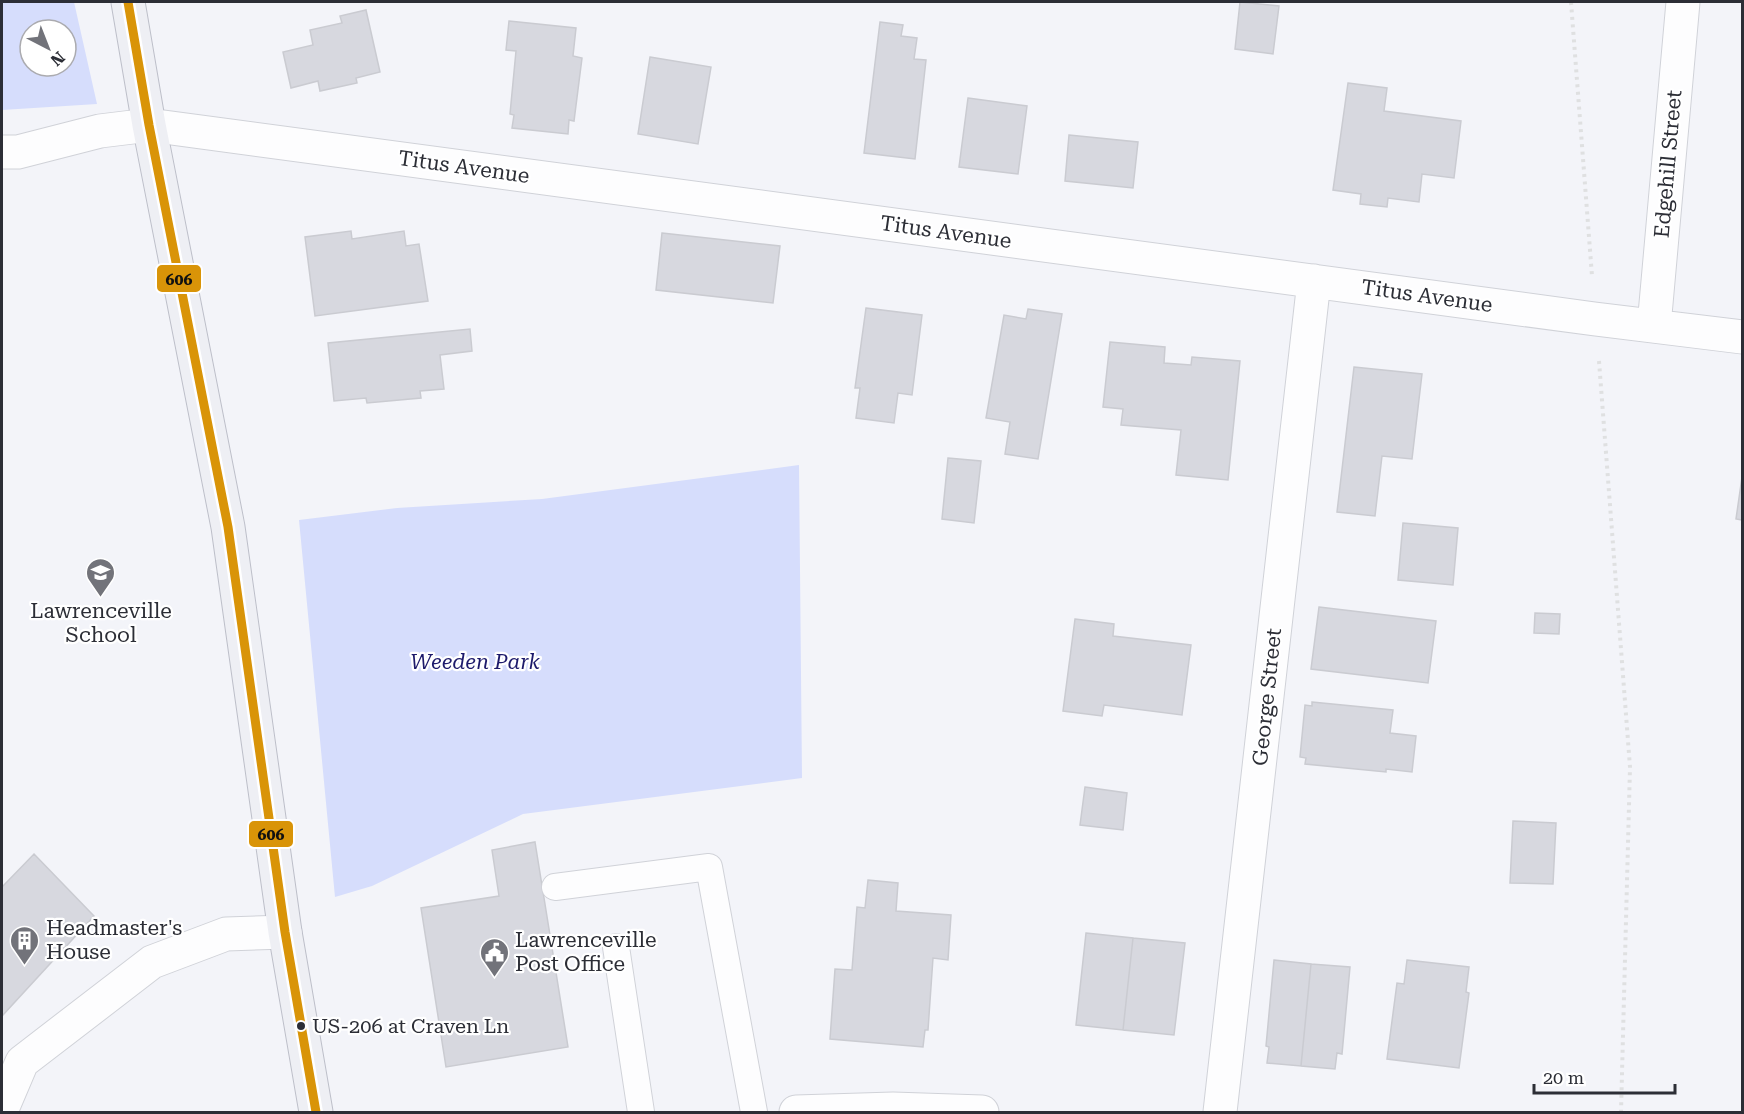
<svg xmlns="http://www.w3.org/2000/svg" width="1744" height="1114" viewBox="0 0 1744 1114" font-family="'Roboto Serif',serif">
  <style>
    .green { fill: #d6ddfc; fill-rule: evenodd }
    .building { fill: #d7d8df; stroke: #cacbd1; stroke-width: 1.5 }
    .lines { fill: none; stroke-linecap: round; stroke-linejoin: round }
    .service-casing { stroke: #d0d2d8; stroke-width: 28 }
    .minor-casing { stroke: #d0d2d8; stroke-width: 35 }
    .trunk-casing { stroke: #bdbfc9; stroke-width: 35 }
    .path { stroke: #dfe0e1; stroke-width: 4; stroke-dasharray: 3 4.5; stroke-linecap: butt }
    .service { stroke: #fdfdfe; stroke-width: 26 }
    .minor { stroke: #fdfdfe; stroke-width: 33 }
    .trunk { stroke: #eeeff4; stroke-width: 33 }
    .bus-1-casing { stroke: #fff; stroke-width: 14 }
    .bus-1 { stroke: #d99408; stroke-width: 9 }
    .bus-dot { fill: #2c2e36; stroke: #fff; stroke-width: 2 }
    .labels { text-anchor: middle; stroke-width: 4.5; stroke-linejoin: round; paint-order: stroke }
    .bus-label { font-size: 20px; fill: #2c2e36; stroke: #fff; text-anchor: start }
    .street-label { font-size: 21px; fill: #2c2e36; stroke: #fff }
    .poi-label { font-size: 21px; fill: #2c2e36; stroke: #fff; text-anchor: start }
    .park-label { font-size: 21px; font-style: italic; fill: #1d1a6b; stroke: #fff }
    .line-badge { stroke: #fff; stroke-width: 2 }
    .pale-badge-label { font-size: 16px; text-anchor: middle; font-weight: bold; fill: #111 }
  </style>
  <rect width="100%" height="100%" fill="#f3f4f9"/>
  <!-- green -->
  <path class="green" d="M2,2H74L97,104L2,110ZM30,30H66V66H30Z
    M799,465L802,778L523,814L372,886L335,897L299,520L397,508L542,499Z"/>
  <!-- building -->
  <path class="building" d="M1240,2L1279,6L1273,54L1235,49Z
    M366,10L380,72L356,78L357,83L320,91L318,81L291,88L283,52L313,45L310,30L342,23L340,16Z
    M509,21L576,28L573,56L582,58L574,121L569,120L568,134L512,128L514,115L510,114L516,51L506,50Z
    M880,22L903,25L901,36L917,38L914,59L926,60L915,159L864,153Z
    M650,57L711,67L698,144L638,134Z
    M1348,83L1387,88L1384,111L1461,121L1454,178L1422,174L1419,202L1388,198L1387,207L1360,204L1361,194L1333,190Z
    M968,98L1027,106L1018,174L959,167Z
    M1069,135L1138,142L1133,188L1065,181Z
    M351,231L352,239L404,231L406,246L419,244L428,301L315,316L305,237Z
    M662,233L780,246L773,303L656,290Z
    M866,308L922,315L912,395L898,393L894,423L856,418L860,388H855Z
    M1028,309L1062,314L1038,459L1005,454L1010,422L986,418L1004,315L1026,319Z
    M470,329L472,351L440,355L444,389L420,391L421,398L367,403L366,398L334,401L328,343Z
    M1110,342L1165,347L1164,363L1191,365L1192,357L1240,361L1228,480L1176,475L1181,430L1121,425L1123,409L1103,407Z
    M1354,367L1422,374L1412,459L1382,456L1375,516L1337,512Z
    M948,458L981,461L974,523L942,519Z
    M1742,477V520L1736,519Z
    M1403,523L1458,528L1453,585L1398,580Z
    M1319,607L1436,621L1428,683L1311,669Z
    M1535,613L1560,614L1559,634L1534,633Z
    M1075,619L1114,624L1113,636L1191,645L1182,715L1104,705L1102,716L1063,711Z
    M1312,702L1393,710L1390,733L1416,736L1412,772L1386,769V772L1305,764L1306,758L1300,757L1305,705L1312,706Z
    M1085,787L1127,793L1123,830L1080,825Z
    M1513,821L1556,823L1553,884L1510,883Z
    M535,842L568,1047L446,1067L421,908L499,896L492,850Z
    M34,854L94,916L2,1016V887Z
    M868,880L898,883L896,911L951,915L948,960L933,958L928,1030H925L923,1047L830,1039L835,969L852,970L857,907L865,908Z
    M1086,933L1133,938L1123,1030L1076,1025Z
    M1133,938L1185,943L1174,1035L1123,1030Z
    M1274,960L1311,964L1301,1066L1267,1063L1269,1047L1266,1046Z
    M1407,960L1469,967L1466,992L1469,993L1459,1068L1387,1059L1397,983L1404,984Z
    M1311,964L1350,967L1342,1054L1337,1053L1335,1069L1301,1066Z"/>
  <g class="lines">
    <defs>
      <path id="service" d="M555,887L709,867L754,1112
        M616,947L641,1112"/>
      <path id="minor" d="M2,152H18L100,131L149,125L1595,319L1742,337
        M1654,326L1683,2
        M2,1109L22,1062L152,962L226,934L285,932
        M796,1112L893,1109L982,1112
        M1220,1112L1314,281"/>
      <path id="trunk" d="M128,2L149,125L228,527L285,932L316,1112"/>
    </defs>
    <!-- service casing -->
    <use href="#service" class="service-casing"/>
    <!-- minor casing -->
    <use href="#minor" class="minor-casing"/>
    <!-- trunk casing -->
    <use href="#trunk" class="trunk-casing"/>
    <!-- path -->
    <path class="path" d="M1571,2L1592,276
      M1599,361L1630,767L1621,1112"/>
    <!-- service -->
    <use href="#service" class="service"/>
    <!-- minor -->
    <use href="#minor" class="minor"/>
    <!-- trunk -->
    <use href="#trunk" class="trunk"/>
    <defs>
      <path id="bus-1" d="M128,2L149,125L228,527L285,932L316,1112"/>
    </defs>
    <!-- bus-1 casing -->
    <use href="#bus-1" class="bus-1-casing"/>
    <!-- bus-1 -->
    <use href="#bus-1" class="bus-1"/>
  </g>
  <!-- icons -->
  <defs>
    <symbol id="school-pin" viewBox="-11 -11 22 30"><path d="M0 17L-7.5 6A9.5 9.5 0 1 1 7.5 6Z" fill="#72737a" stroke="#fff"/><path d="M0-5L7-2L0 1L-7-2ZM-4 1L0 2.5L4 1V4Q0 6-4 4Z" fill="#fff"/></symbol>
    <symbol id="building-pin" viewBox="-11 -11 22 30"><path d="M0 17L-7.5 6A9.5 9.5 0 1 1 7.5 6Z" fill="#72737a" stroke="#fff"/><path d="M-4-6H4V6H1V3H-1V6H-4ZM-2.5-4.3h1.7v1.8h-1.7ZM.8-4.3h1.7v1.8H.8ZM-2.5-1h1.7V.8h-1.7ZM.8-1h1.7V.8H.8Z" fill="#fff"/></symbol>
    <symbol id="civic-pin" viewBox="-11 -11 22 30"><path d="M0 17L-7.5 6A9.5 9.5 0 1 1 7.5 6Z" fill="#72737a" stroke="#fff"/><path d="M-.6-6.5H3V-4.5H.6V-3L4-1V1h2V6H-6V1h2V-1L-.6-3ZM-1.2 2.5V6h2.4V2.5Z" fill="#fff"/></symbol>
  </defs>
  <g fill-rule="evenodd">
    <use href="#school-pin" x="84" y="556" width="33" height="45"/>
    <use href="#building-pin" x="8" y="924" width="33" height="45"/>
    <use href="#civic-pin" x="478" y="936" width="33" height="45"/>
  </g>
  <!-- markers -->
  <circle class="bus-dot" cx="301" cy="1026" r="5"/>
  <g class="labels">
    <!-- bus labels -->
    <g class="bus-label">
      <text x="312" y="1033">US-206 at Craven Ln</text>
    </g>
    <!-- street labels -->
    <g class="street-label">
      <text transform="translate(1668 164) rotate(-85)" y="7">Edgehill Street</text>
      <text transform="translate(464 167) rotate(8)" y="7">Titus Avenue</text>
      <text transform="translate(946 232) rotate(8)" y="7">Titus Avenue</text>
      <text transform="translate(1427 296) rotate(8)" y="7">Titus Avenue</text>
      <text transform="translate(1267 697) rotate(-84)" y="7">George Street</text>
    </g>
    <!-- poi labels -->
    <g class="poi-label">
      <text x="101" y="618" text-anchor="middle">Lawrenceville<tspan x="101" dy="24">School</tspan></text>
      <text x="46" y="935">Headmaster's<tspan x="46" dy="24">House</tspan></text>
      <text x="515" y="947">Lawrenceville<tspan x="515" dy="24">Post Office</tspan></text>
    </g>
    <!-- park labels -->
    <g class="park-label">
      <text x="475" y="669">Weeden Park</text>
    </g>
  </g>
  <g class="line-badge">
    <rect x="156" y="264" width="46" height="29" rx="6" fill="#d99408"/>
    <rect x="248" y="820" width="46" height="28" rx="6" fill="#d99408"/>
  </g>
  <g class="pale-badge-label">
    <text x="179" y="285">606</text>
    <text x="271" y="840">606</text>
  </g>
  <!-- border -->
  <rect width="1744" height="1114" fill="none" stroke="#2c2e36" stroke-width="6"/>
  <!-- north arrow -->
  <g transform="translate(48 48) rotate(138)"><circle r="28" fill="#ffffff" stroke="#ababaf" stroke-width="1.5"/>
  <path d="M0-4.5L10 22L0 15L-10 22Z" fill="#72737a"/>
  <text y="-9" font-size="16" font-weight="bold" text-anchor="middle" fill="#2c2e36">N</text>
  </g>
  <!-- scale -->
  <path d="M1534 1084v9h141v-9" fill="none" stroke="#2c2e36" stroke-width="3"/>
  <text x="1543" y="1084" font-size="18" fill="#2c2e36" stroke="#ffffff" stroke-width="4.5" paint-order="stroke">20 m</text>
</svg>
